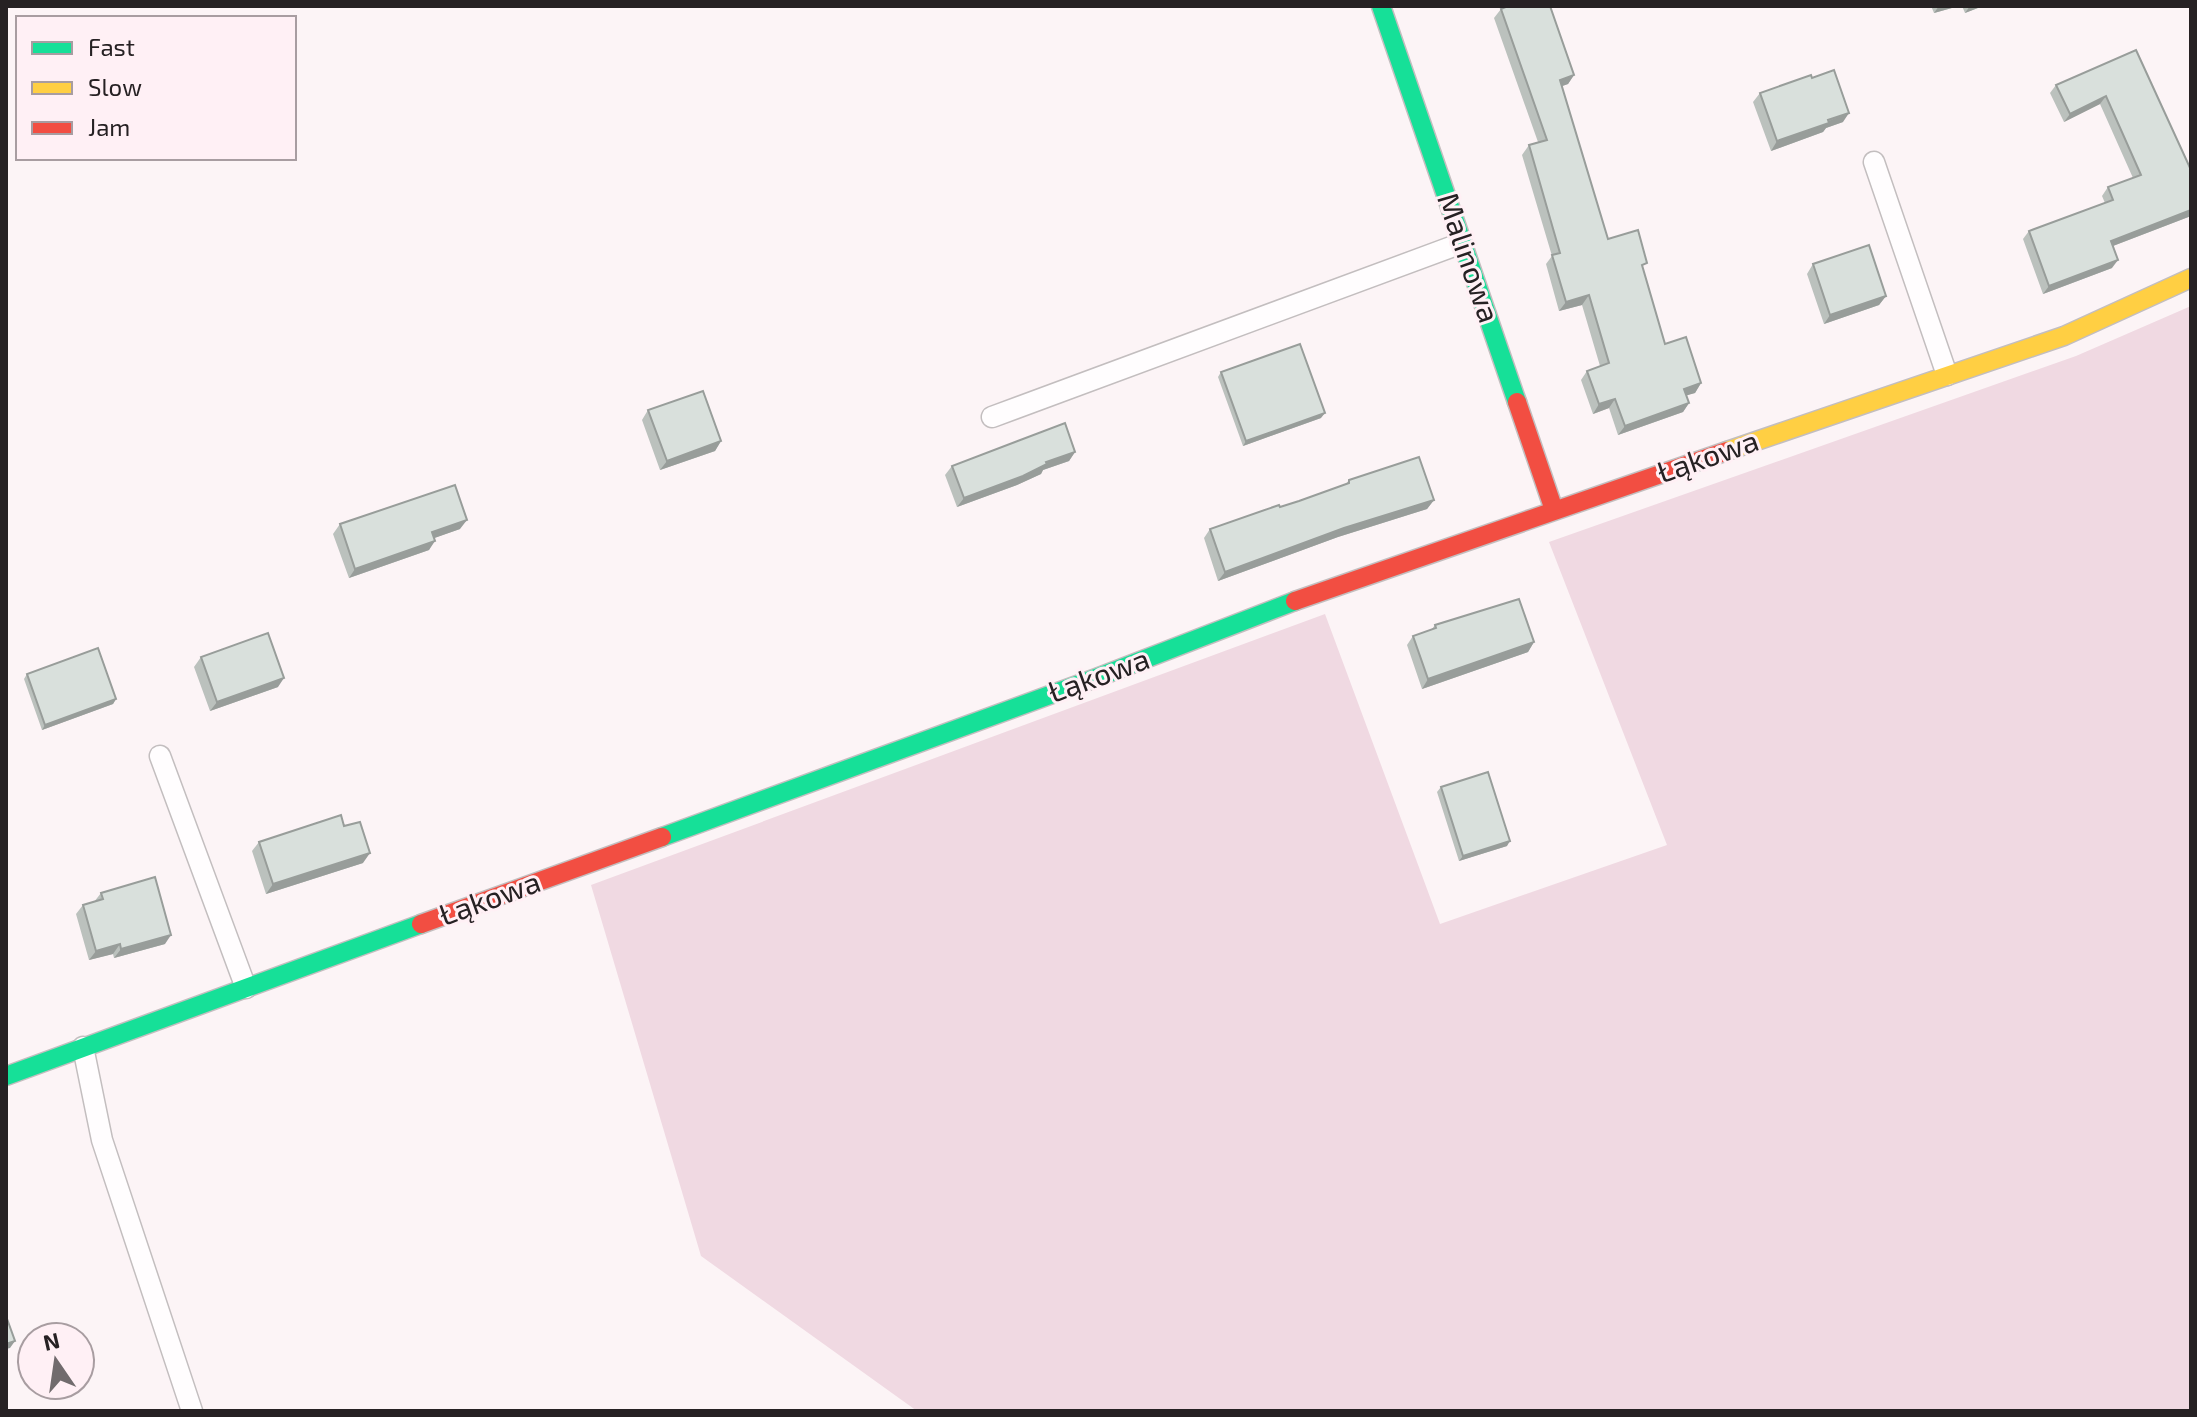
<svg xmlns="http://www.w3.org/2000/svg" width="2197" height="1417" viewBox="0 0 2197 1417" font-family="'Exo 2',sans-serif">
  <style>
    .green { fill: #f0d9e2 }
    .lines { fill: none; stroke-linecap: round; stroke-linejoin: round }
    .lane-casing { stroke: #c3bebf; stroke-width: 23 }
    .fast-casing { stroke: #c3bebf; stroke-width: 21 }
    .slow-casing { stroke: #c3bebf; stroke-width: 21 }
    .jam-casing { stroke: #c3bebf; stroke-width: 21 }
    .lane { stroke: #fffdfe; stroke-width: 20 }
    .fast { stroke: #16e098; stroke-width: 18 }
    .slow { stroke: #ffcf43; stroke-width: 18 }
    .jam { stroke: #f24e42; stroke-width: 18 }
    .wall { fill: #bbc1bd }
    .shaded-wall { fill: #989d9a }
    .building { fill: #d9e0dc; stroke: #989d9a; stroke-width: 2 }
    .labels { text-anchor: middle; stroke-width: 6; stroke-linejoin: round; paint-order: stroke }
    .street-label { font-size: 30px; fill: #262123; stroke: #fff0f5 }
  </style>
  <rect width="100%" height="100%" fill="#fcf4f6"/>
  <!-- green -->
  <path class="green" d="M2191,306V1411H917L701,1256L591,885L1325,614L1440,924L1667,845L1549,542L2076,356Z"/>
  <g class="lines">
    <defs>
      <path id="lane" d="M1874,162L1947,375
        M992,417L1462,243
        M160,756L246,988
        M83,1047L102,1140L192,1411"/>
      <path id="fast" d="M1381,6L1517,402
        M662,837L1096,678L1295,601
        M6,1076L421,924"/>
      <path id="slow" d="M1727,451L2064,336L2191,278"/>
      <path id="jam" d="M1517,402L1554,510
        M1295,601L1727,451
        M421,924L662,837"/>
    </defs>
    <!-- lane casing -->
    <use href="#lane" class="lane-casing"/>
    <!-- fast casing -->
    <use href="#fast" class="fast-casing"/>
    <!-- slow casing -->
    <use href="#slow" class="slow-casing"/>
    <!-- jam casing -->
    <use href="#jam" class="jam-casing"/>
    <!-- lane -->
    <use href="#lane" class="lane"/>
    <!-- fast -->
    <use href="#fast" class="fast"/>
    <!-- slow -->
    <use href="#slow" class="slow"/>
    <!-- jam -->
    <use href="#jam" class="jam"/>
  </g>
  <!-- wall -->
  <path class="wall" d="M1931,6H1959L1934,13Z
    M1962,6H1983L1965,13Z
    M1501,9L1574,75L1568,84L1562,86L1608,239L1643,270L1665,344L1701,383L1695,393L1686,395L1689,403L1683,412L1618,435L1609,408L1593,414L1581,380L1587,371L1600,366L1582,305L1559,311L1546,264L1552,256L1522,155L1529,145L1538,142L1494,18Z
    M2136,50L2191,170V216L2113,246L2112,268L2043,294L2023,239L2029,231L2105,203L2102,196L2108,187L2133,178L2100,104L2064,122L2050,93L2056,85Z
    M1812,78L1843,122L1826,128L1823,132L1771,151L1753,102L1760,93Z
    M1813,264L1886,296L1879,305L1824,324L1807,274Z
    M1221,372L1321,418L1243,446L1218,377Z
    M648,410L721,441L715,451L660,470L642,420Z
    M1075,452L1069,461L1043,470L1041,474L1017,485L957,507L945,475L952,466Z
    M1349,480L1434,500L1427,509L1338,537L1218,581L1204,538L1210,529L1299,501L1346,484Z
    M340,524L460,529L434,538L429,550L349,578L333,534Z
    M1435,625L1534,642L1528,652L1422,689L1407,645L1413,636L1432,629Z
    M201,657L278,687L210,711L194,667Z
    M27,674L116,699L113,704L42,730L24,679Z
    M1441,787L1507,846L1459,861L1437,792Z
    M344,826L363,863L266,894L252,851L259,842Z
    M101,893L165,944L114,958L113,954L89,960L76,914L83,905L94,902Z"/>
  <!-- shaded-wall -->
  <path class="shaded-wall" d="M1939,6H1959L1934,13Z
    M1970,6H1983L1965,13Z
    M1574,75L1568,84L1554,89L1560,80Z
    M2106,96L2100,104L2064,122L2070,114Z
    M1849,113L1843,122L1826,128L1823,132L1771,151L1777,141Z
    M2191,210V216L2105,249L2111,241Z
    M2118,260L2112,268L2043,294L2049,286Z
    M1589,295L1582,305L1559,311L1566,302Z
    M1886,296L1879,305L1824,324L1830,315Z
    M1701,383L1695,393L1678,398L1684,389Z
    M1615,399L1609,408L1593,414L1599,404Z
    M1689,403L1683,412L1618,435L1625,426Z
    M1325,413L1321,418L1243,446L1246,441Z
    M721,441L715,451L660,470L667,461Z
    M1075,452L1069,461L1043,470L1041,474L1017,485L957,507L964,498L1046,462Z
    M1434,500L1427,509L1338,537L1218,581L1225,572L1344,528Z
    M467,520L460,529L426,541L432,532Z
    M435,541L429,550L349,578L355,569Z
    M1534,642L1528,652L1422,689L1428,679Z
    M284,678L278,687L210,711L217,702Z
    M116,699L113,704L42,730L45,725Z
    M1510,841L1507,846L1459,861L1463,856Z
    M370,853L363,863L266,894L273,884Z
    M171,935L165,944L114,958L121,949Z
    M120,944L113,954L89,960L96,951Z
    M15,1341L10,1348L6,1349V1344Z"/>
  <!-- building -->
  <path class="building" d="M1508,6H1550L1574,75L1560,80L1608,239L1638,230L1647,263L1642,265L1665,344L1686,337L1701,383L1684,389L1689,403L1625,426L1615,399L1599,404L1587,371L1609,363L1589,295L1566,302L1552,255L1560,253L1529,145L1547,140L1501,9Z
    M2136,50L2191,170V210L2111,241L2118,260L2049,286L2029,231L2113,200L2108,187L2141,175L2106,96L2070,114L2056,85Z
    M1834,70L1849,113L1828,120L1829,123L1777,141L1760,93L1811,75L1812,78Z
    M1869,245L1886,296L1830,315L1813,264Z
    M1300,344L1325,413L1246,441L1221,372Z
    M703,391L721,441L667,461L648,410Z
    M1065,423L1075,452L1046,462L1047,464L1023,476L964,498L952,466Z
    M1419,457L1434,500L1344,528L1225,572L1210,529L1279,505L1280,507L1299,501L1349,483V480Z
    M455,485L467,520L432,532L435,541L355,569L340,524Z
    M1519,599L1534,642L1428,679L1413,636L1436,628L1435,625Z
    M268,633L284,678L217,702L201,657Z
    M98,648L116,699L45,725L27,674Z
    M1488,772L1510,841L1463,856L1441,787Z
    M341,815L344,826L360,822L370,853L273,884L259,842Z
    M155,877L171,935L121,949L120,944L96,951L83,905L103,899L101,893Z
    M6,1316L15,1341L6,1344Z"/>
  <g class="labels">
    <!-- street labels -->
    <g class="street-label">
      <text transform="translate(1468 258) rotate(71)" y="10">Malinowa</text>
      <text transform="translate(1708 457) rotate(-19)" y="10">Łąkowa</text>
      <text transform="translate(1099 676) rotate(-20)" y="10">Łąkowa</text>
      <text transform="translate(490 899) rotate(-20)" y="10">Łąkowa</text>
    </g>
  </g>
  <!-- border -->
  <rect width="2197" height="1417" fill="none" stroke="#262123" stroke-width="16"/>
  <!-- legend -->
  <rect x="16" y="16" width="280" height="144" fill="#fff0f5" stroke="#a89da1" stroke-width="2"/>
  <rect x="32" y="42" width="40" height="12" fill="#16e098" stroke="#a89da1" stroke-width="2"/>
  <text x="88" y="56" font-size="24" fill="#262123">Fast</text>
  <rect x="32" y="82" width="40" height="12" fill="#ffcf43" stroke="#a89da1" stroke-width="2"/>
  <text x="88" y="96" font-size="24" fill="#262123">Slow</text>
  <rect x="32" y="122" width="40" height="12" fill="#f24e42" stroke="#a89da1" stroke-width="2"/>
  <text x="88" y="136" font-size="24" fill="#262123">Jam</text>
  <!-- north arrow -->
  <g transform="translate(56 1361) rotate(347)"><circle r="38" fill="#fff0f5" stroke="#a89da1" stroke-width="2"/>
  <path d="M0-6L14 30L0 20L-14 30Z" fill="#716b6d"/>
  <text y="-12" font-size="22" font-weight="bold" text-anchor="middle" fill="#262123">N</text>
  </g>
</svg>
